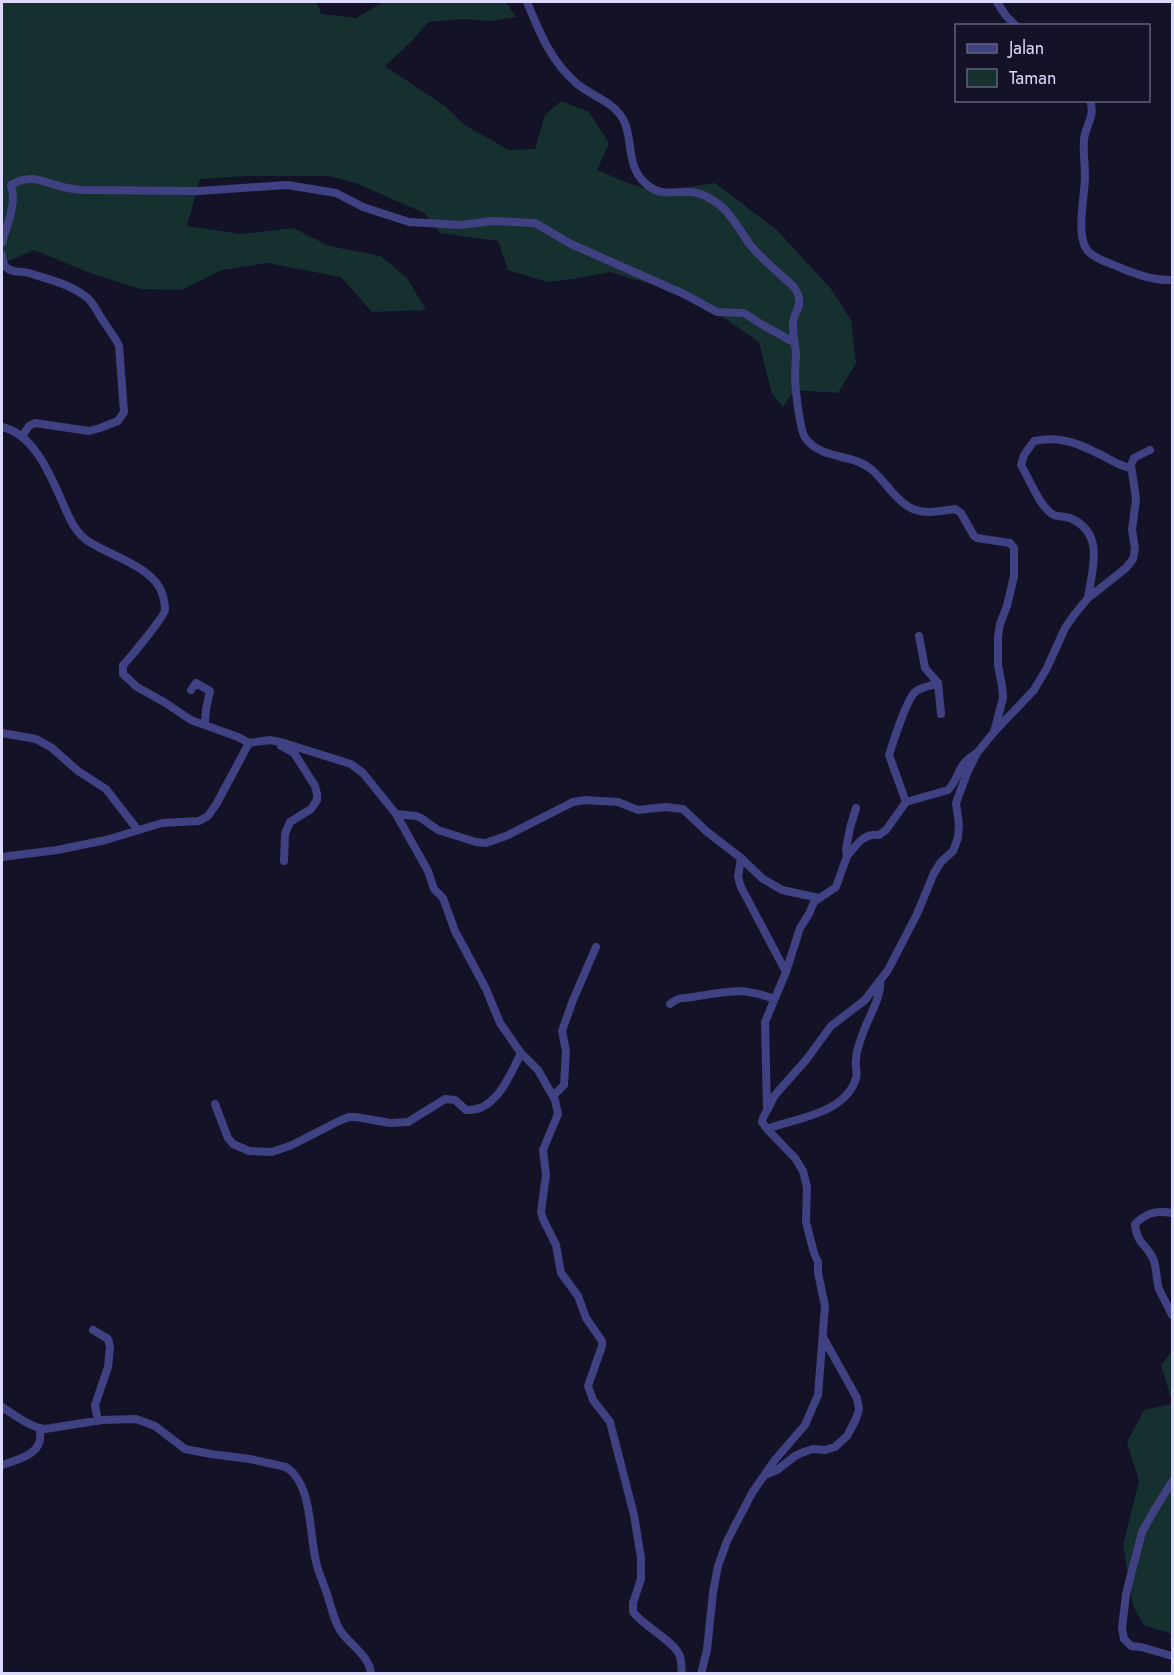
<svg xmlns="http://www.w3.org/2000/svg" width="1174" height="1675" viewBox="0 0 1174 1675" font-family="Jost,sans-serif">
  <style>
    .green { fill: #15302e }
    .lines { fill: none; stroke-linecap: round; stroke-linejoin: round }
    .street { stroke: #404182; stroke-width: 8 }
  </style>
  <rect width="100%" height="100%" fill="#141227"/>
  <!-- green -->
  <path class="green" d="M2,2H317L321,14L356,18L383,2H506L516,17L491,21L462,19L428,22L412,41L385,66L445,106L463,124L509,150L535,149L545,115L561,101L589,112L609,143L597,170L631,184L656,192L715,183L777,230L831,289L851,320L856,363L838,393L794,390L783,407L772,394L759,342L723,317L701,305L661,287L610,272L573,279L547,282L508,270L498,241L440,233L424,213L356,183L329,176H245L200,179L187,226L241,234L293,228L329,246L381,256L407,278L426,310L372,312L341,277L267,263L222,270L181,290L141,289L93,274L34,250L2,264Z
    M1172,1351V1401L1161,1365Z
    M1172,1404V1634L1144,1625L1133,1606L1123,1545L1139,1481L1127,1442L1144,1410Z"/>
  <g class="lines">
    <!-- street -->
    <path class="street" d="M527,2C540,33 550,60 576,83C591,96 613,101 623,119C634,139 625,164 645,183C663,200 677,188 697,193C703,194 711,199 717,203C730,211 741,233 751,246C764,261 780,274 794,287C807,308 792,309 793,326C793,335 795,344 796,353C796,361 795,369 795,376C795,387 800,433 806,439C823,460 851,453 871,469C890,485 900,512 928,512C937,512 946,510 955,509L961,513L974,536L977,538L1010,543L1014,548V576L1007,606L1000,624L998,637V665L1002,686L1003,698L994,732
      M997,2L1006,16L1016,26
      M1090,100C1096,117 1085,125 1084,140C1083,152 1085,165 1085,177C1085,196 1074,240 1090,253C1099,261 1113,264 1123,269C1139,275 1155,281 1172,280
      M2,243C7,224 17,204 11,185C32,173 42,182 63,187C69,189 76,189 83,190L199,191L287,185L336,193L363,207L409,222L460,225L493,221L535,223L571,244L684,294L717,312L744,313L761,324L795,343
      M2,255C2,259 3,264 6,267C11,273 22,271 29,273C48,279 69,284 85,296C95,303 97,313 104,322C109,330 115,337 119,346L124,412L118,421L100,428L89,431L35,423L29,426L22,436
      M2,427C33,434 49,472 61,499C69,517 74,533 91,543C114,557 156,568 163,596C164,600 165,606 165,610C164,617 130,658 123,665V674L137,687L164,702L191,720L238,737L249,743
      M1088,598C1092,570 1105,534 1072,519C1067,516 1060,517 1054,515C1040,508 1029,478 1021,465L1024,455L1034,441C1057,436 1076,442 1097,453C1109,458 1118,466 1131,468
      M938,683L941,714
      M191,690L196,683L210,691L206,709L205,724
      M2,733L36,739L52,748L78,771L106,789L137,829
      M281,746L294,753L315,786L317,794V800L311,809L290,822L285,834L284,861
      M906,802L889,755C893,742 907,699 915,692C921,687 931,686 938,683L925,668L919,636
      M396,814L416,816L421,818L438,830L476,842L486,843L506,836L573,802L585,800L618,802L638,810L665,807L683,809L706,831L741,858L738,877L741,887L786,972
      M847,856C857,845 863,833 879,835L886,830L906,802L948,790C961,776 956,765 977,753
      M2,857L57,850L106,840L162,823L199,821L208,816L217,803L249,743L270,740L284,743L351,764L363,773L396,814L428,871L434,889L443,898L455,931L486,989L500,1023L521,1053L538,1070L555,1100L558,1114L543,1150L546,1175L541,1212L543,1219L556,1245L561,1273L578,1296L586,1318L602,1341V1346L588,1386L593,1400L610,1422L634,1515L641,1558V1579L633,1603V1612C645,1627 672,1640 679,1654C682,1660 681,1667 682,1674
      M741,858L763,879L782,890L819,898
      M670,1004C680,996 682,999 693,997C726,992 741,986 774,999
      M553,1096L564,1085L566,1051L562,1031L573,1000L596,947
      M215,1104L228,1138L233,1144L249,1151L272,1152L292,1145L339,1121L349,1117H356L390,1123L408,1122L445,1099L455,1100L466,1110C496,1112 510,1075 521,1053
      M767,1108L765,1022L786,972L800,928L809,914L814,902L836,887L847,856L846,849L850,828L856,808
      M767,1129C795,1118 846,1114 856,1078C858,1073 855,1066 856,1060C856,1050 860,1042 863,1033C868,1018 882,996 880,981
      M1172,1213C1157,1210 1146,1213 1135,1224C1136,1244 1149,1246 1154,1261C1157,1270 1156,1280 1159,1289C1163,1298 1168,1306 1172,1315
      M93,1330L108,1339L110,1347L108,1367L95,1405L98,1421
      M2,1407C15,1415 29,1427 45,1429L102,1420L136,1419L155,1426L185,1449L211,1454L250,1459L286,1467C315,1486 308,1540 318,1569C322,1581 327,1592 330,1604C334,1615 335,1624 342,1633C352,1646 370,1657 371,1674
      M2,1465C13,1461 35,1456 39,1443C41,1439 40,1433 40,1429
      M765,1475L777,1470L795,1456L804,1452L813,1449L825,1450L835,1447L847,1436L855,1421L859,1410L857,1398L824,1339
      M1172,1482L1155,1509L1142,1532L1126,1594L1122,1628L1124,1639L1131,1646L1141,1647L1172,1656
      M701,1674L707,1650L713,1592L718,1566L727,1541L752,1493L774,1461L805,1425L818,1395L825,1306L818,1273V1262L814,1253L806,1222L807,1187L803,1171L795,1158L767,1129L762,1122L763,1118L775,1095L806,1060L831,1026L865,1000L888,970L917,914L934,873L941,862L953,851L958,838L959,825L956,803L967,773L977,753L994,732L1034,690L1047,668L1065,628L1074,615L1088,598L1126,568L1133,559L1135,549L1132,530L1136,499L1131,465L1134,458L1150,450"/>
  </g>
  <!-- border -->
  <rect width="1174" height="1675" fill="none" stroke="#dcdafc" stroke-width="6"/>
  <!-- legend -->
  <rect x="955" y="24" width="195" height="78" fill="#141227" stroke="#64627c" stroke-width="1.5"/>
  <rect x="967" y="44" width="30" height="9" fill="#404182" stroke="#64627c" stroke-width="1.5"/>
  <text x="1009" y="54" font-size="18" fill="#dcdafc">Jalan</text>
  <rect x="967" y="69" width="30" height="18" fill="#15302e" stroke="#64627c" stroke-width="1.5"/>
  <text x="1009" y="84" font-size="18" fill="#dcdafc">Taman</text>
</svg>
